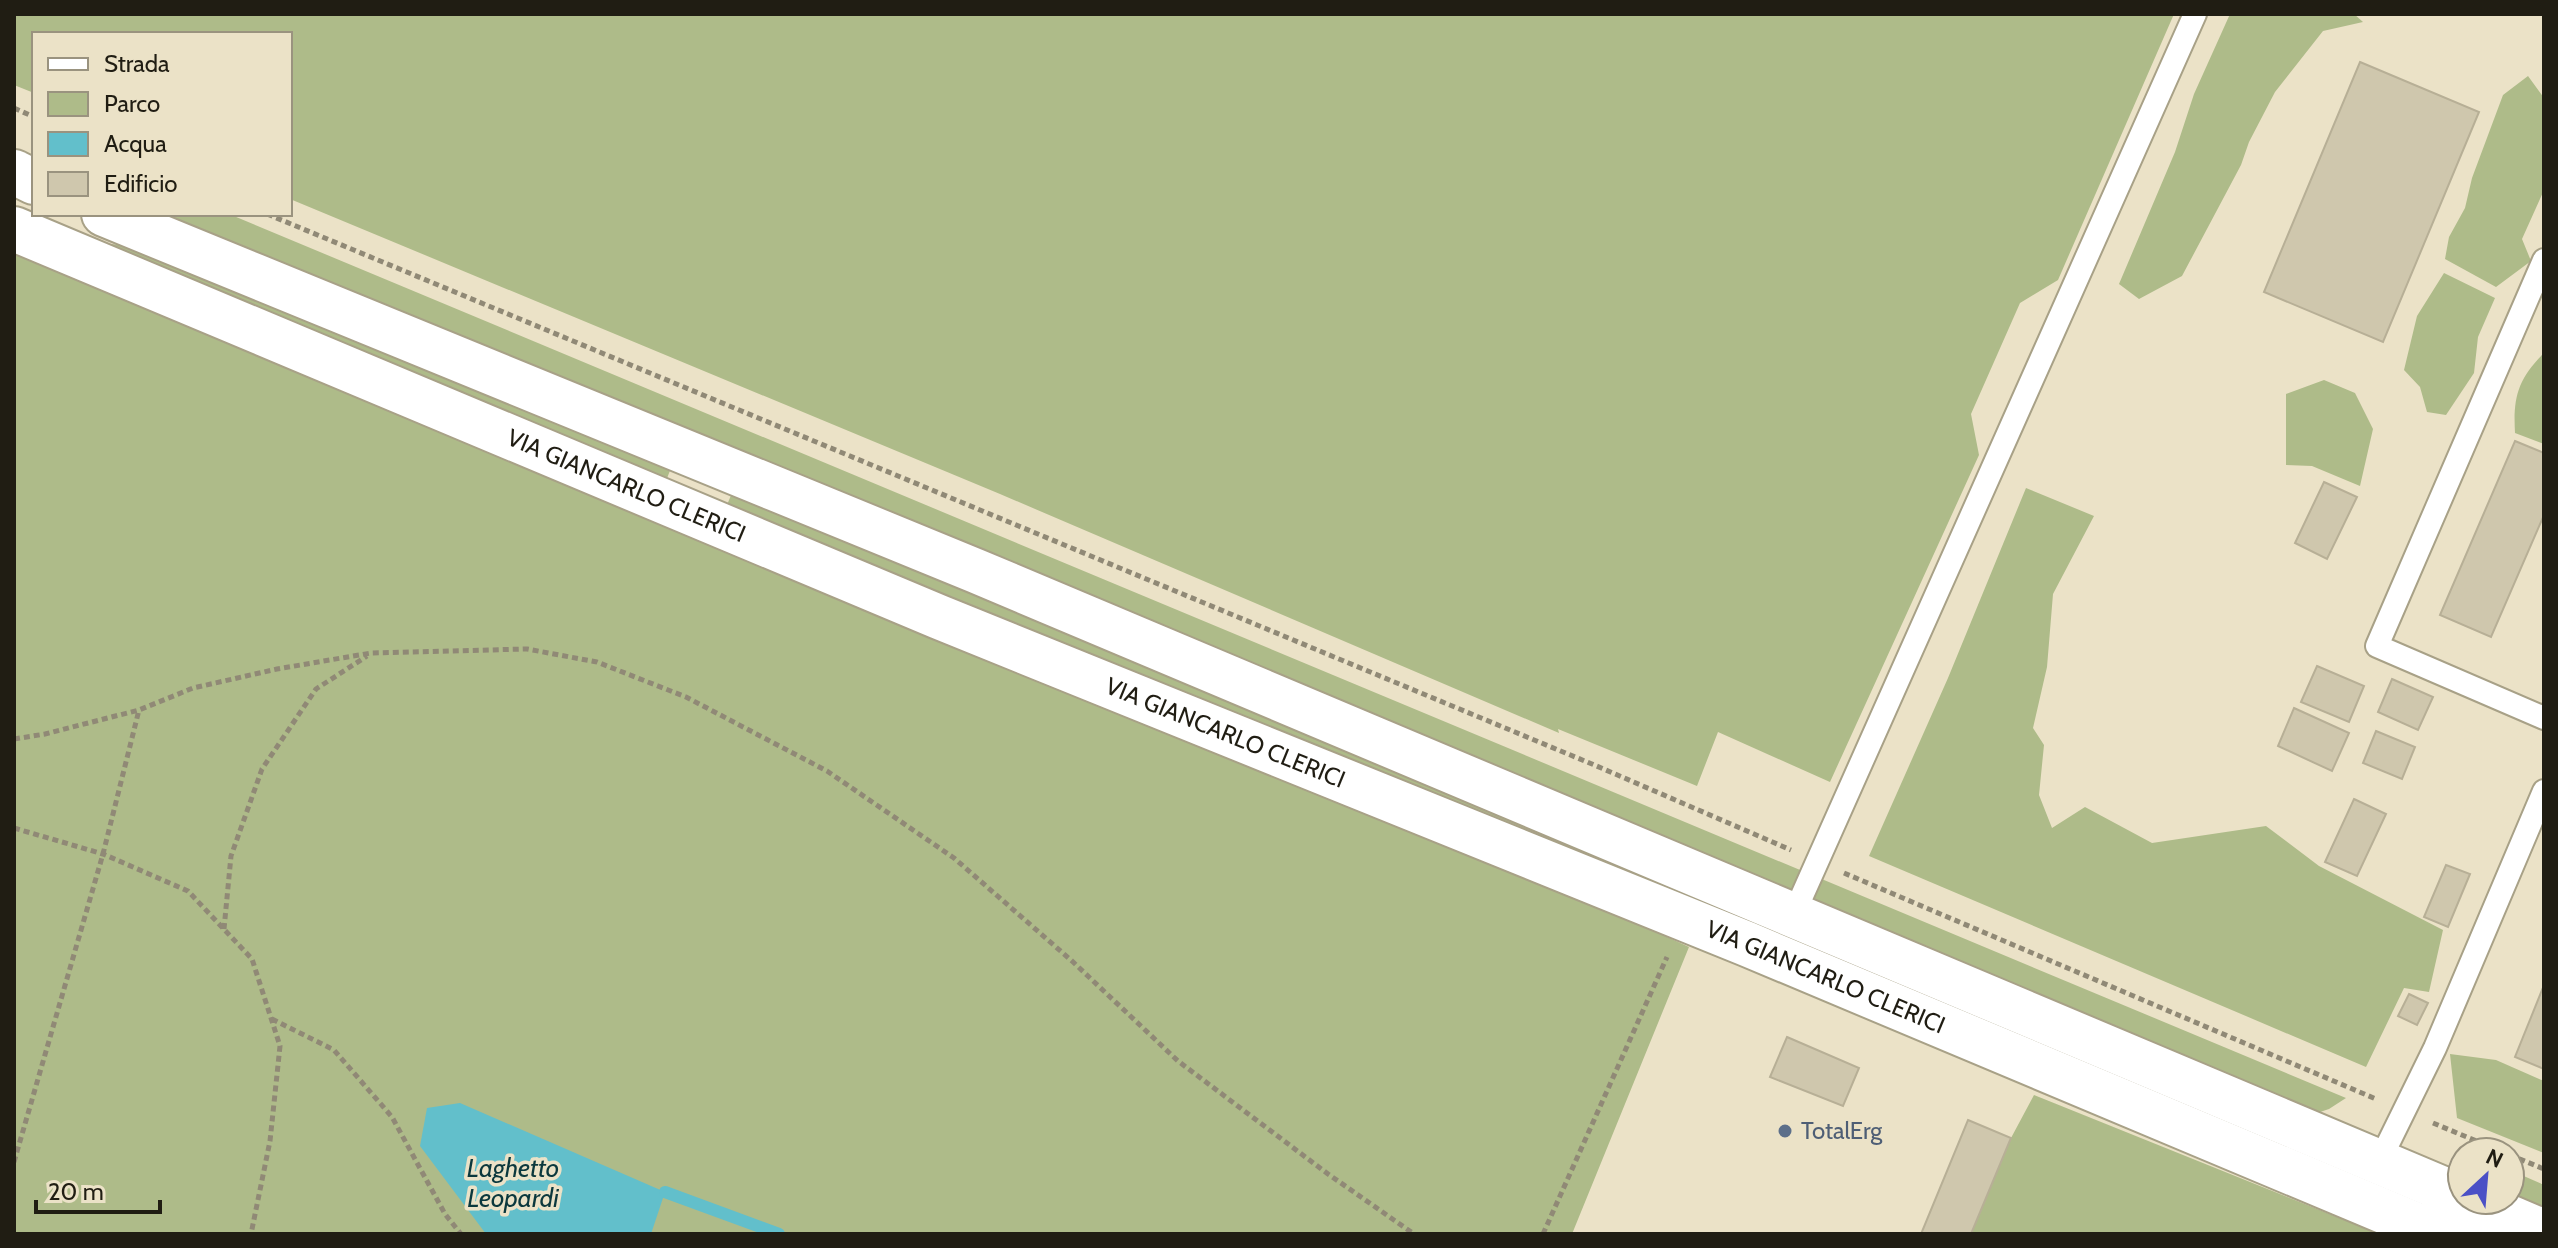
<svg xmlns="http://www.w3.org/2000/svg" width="2558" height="1248" viewBox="0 0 2558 1248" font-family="Cabin,sans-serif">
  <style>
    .green { fill: #aebb89 }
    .water { fill: #62bfcb }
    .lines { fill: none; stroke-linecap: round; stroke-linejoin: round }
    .stream { stroke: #62bfcb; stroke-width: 12 }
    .building { fill: #cfc7ad; stroke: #b7af96; stroke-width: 2 }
    .service-casing { stroke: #a8a187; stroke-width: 26 }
    .tertiary-casing { stroke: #a8a187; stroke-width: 48 }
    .path { stroke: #908976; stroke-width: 5; stroke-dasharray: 6 4; stroke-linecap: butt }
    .service { stroke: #fff; stroke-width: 22 }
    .tertiary { stroke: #fff; stroke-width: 44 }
    .service-dot { fill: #5c6f8a; stroke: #ebe2c7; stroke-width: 3 }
    .labels { text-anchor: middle; stroke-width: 7; stroke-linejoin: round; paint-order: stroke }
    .street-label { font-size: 24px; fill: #201d13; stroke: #ebe2c7 }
    .service-label { font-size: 24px; fill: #4e5e75; stroke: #ebe2c7; text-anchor: start }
    .water-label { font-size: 26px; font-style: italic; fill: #0b383d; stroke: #ebe2c7 }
  </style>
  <rect width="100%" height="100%" fill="#ebe2c7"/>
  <!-- green -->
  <path class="green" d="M14,14H2174L2058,280L2020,303L1971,414L1979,455L1830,782L1718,732L1697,786L1558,729L1559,733L1000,494L290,199V34H34V93L14,85Z
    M2230,14H2354L2363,22L2323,31L2275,92L2249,142L2241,165L2182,276L2139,299L2119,284L2175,152L2194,94Z
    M2528,76L2544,98V190L2522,239L2531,261L2496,287L2445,259L2449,237L2465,208L2472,178L2503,95Z
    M129,214H229L2346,1098L2329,1109L2314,1114Z
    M109,244L137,246L671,468L664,486L104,255Z
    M14,246L1610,911L1689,947L1572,1234H14Z
    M2444,273L2495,298L2478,337L2474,373L2446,415L2427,412L2420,387L2404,370L2417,316Z
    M2544,353V444L2515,433C2513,397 2518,379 2544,353Z
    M2324,380L2355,393L2373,429L2360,486L2312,466L2286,465V394Z
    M2026,488L2094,516L2053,594L2047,667L2033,728L2044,745L2039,795L2052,828L2085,807L2152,843L2266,826L2319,866L2443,930L2429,992L2404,988L2366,1067L1869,856L1948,678Z
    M732,493L1699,892L1690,911L724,512Z
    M2450,1054L2496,1060L2544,1081V1153L2457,1118Z
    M2034,1095L2379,1234H1971L2011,1138Z
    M2510,1170L2544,1185V1218L2510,1200Z"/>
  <!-- water -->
  <path class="water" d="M460,1103L665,1192L651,1234H486L420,1146L427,1108Z"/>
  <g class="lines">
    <!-- stream -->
    <path class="stream" d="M665,1192L779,1234"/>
  </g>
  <!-- building -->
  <path class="building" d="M2360,62L2479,112L2383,342L2264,292Z
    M2515,441L2544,453V515L2491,637L2440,615Z
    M2324,482L2357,497L2327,559L2295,543Z
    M2317,666L2364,686L2349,722L2301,702Z
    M2392,679L2433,697L2418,730L2378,712Z
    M2294,708L2349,733L2332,771L2278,746Z
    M2376,731L2415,747L2402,779L2363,763Z
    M2354,799L2386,814L2357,876L2325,862Z
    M2446,865L2470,874L2448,927L2424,917Z
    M2544,985V1069L2515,1057Z
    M2409,994L2428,1003L2417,1025L2398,1016Z
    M1787,1037L1859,1068L1843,1106L1770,1077Z
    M1968,1120L2011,1138L1971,1234H1921Z"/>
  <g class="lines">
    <defs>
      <path id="service" d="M2544,260L2377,646L2544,718
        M1793,916L2195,14
        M2374,1164L2379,1162L2435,1048L2544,791
        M2430,1213L2480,1234"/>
      <g id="tertiary">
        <path d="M14,172L34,182"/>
        <path d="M104,214L976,571L2462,1197"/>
        <path id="s1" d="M14,229L939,617L1747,944L2438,1234"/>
        <path d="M2469,1200L2544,1232"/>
      </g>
    </defs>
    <!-- service casing -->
    <use href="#service" class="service-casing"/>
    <!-- tertiary casing -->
    <use href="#tertiary" class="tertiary-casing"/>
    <!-- path -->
    <path class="path" d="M14,108L34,117
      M267,214L1592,764L1791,850
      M14,739L45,734L139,710L193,688L277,669L371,653L527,649L597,662L686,697L827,771L954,858L1072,961L1178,1061L1328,1174L1414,1234
      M14,828L103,854L188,891L252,959L280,1046L270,1141L251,1234
      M1844,873L2376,1099
      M224,929L231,856L262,769L316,689L367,656
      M272,1019L334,1050L392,1117L445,1214L461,1234
      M2433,1123L2503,1152
      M2510,1155L2544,1169
      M14,1162L103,854L139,710
      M1543,1234L1667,957"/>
    <!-- service -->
    <use href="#service" class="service"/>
    <!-- tertiary -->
    <use href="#tertiary" class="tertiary"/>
  </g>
  <!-- markers -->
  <circle class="service-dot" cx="1785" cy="1131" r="8"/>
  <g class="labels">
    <!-- street labels -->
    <g class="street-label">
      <text dy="8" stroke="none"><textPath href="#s1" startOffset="664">VIA GIANCARLO CLERICI</textPath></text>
      <text dy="8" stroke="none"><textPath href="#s1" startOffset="1312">VIA GIANCARLO CLERICI</textPath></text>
      <text dy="8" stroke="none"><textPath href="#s1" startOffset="1960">VIA GIANCARLO CLERICI</textPath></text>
    </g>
    <!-- service labels -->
    <g class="service-label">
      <text x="1801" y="1139">TotalErg</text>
    </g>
    <!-- water labels -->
    <g class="water-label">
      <text x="513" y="1177">Laghetto<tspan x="513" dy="30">Leopardi</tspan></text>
    </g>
  </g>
  <!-- border -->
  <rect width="2558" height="1248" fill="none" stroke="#201d13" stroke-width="32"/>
  <!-- legend -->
  <rect x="32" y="32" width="260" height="184" fill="#ebe2c7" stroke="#9a937f" stroke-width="2"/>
  <rect x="48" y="58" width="40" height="12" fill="#ffffff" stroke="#9a937f" stroke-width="2"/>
  <text x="104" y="72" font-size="24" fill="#201d13">Strada</text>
  <rect x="48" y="92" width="40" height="24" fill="#aebb89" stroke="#9a937f" stroke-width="2"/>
  <text x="104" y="112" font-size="24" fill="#201d13">Parco</text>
  <rect x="48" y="132" width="40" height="24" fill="#62bfcb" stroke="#9a937f" stroke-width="2"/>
  <text x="104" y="152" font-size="24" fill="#201d13">Acqua</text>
  <rect x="48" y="172" width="40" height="24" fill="#cfc7ad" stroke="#9a937f" stroke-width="2"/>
  <text x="104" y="192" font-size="24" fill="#201d13">Edificio</text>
  <!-- north arrow -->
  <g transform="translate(2486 1176) rotate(26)"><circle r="38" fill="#ebe2c7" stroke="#9a937f" stroke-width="2"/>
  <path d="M0-6L14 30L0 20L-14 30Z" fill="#4b50c6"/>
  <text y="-12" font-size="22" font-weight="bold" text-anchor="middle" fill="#201d13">N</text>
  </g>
  <!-- scale -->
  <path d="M36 1200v12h124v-12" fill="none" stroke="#201d13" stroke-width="4"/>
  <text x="48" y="1200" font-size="24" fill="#201d13" stroke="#ebe2c7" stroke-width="6" paint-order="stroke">20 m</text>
</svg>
